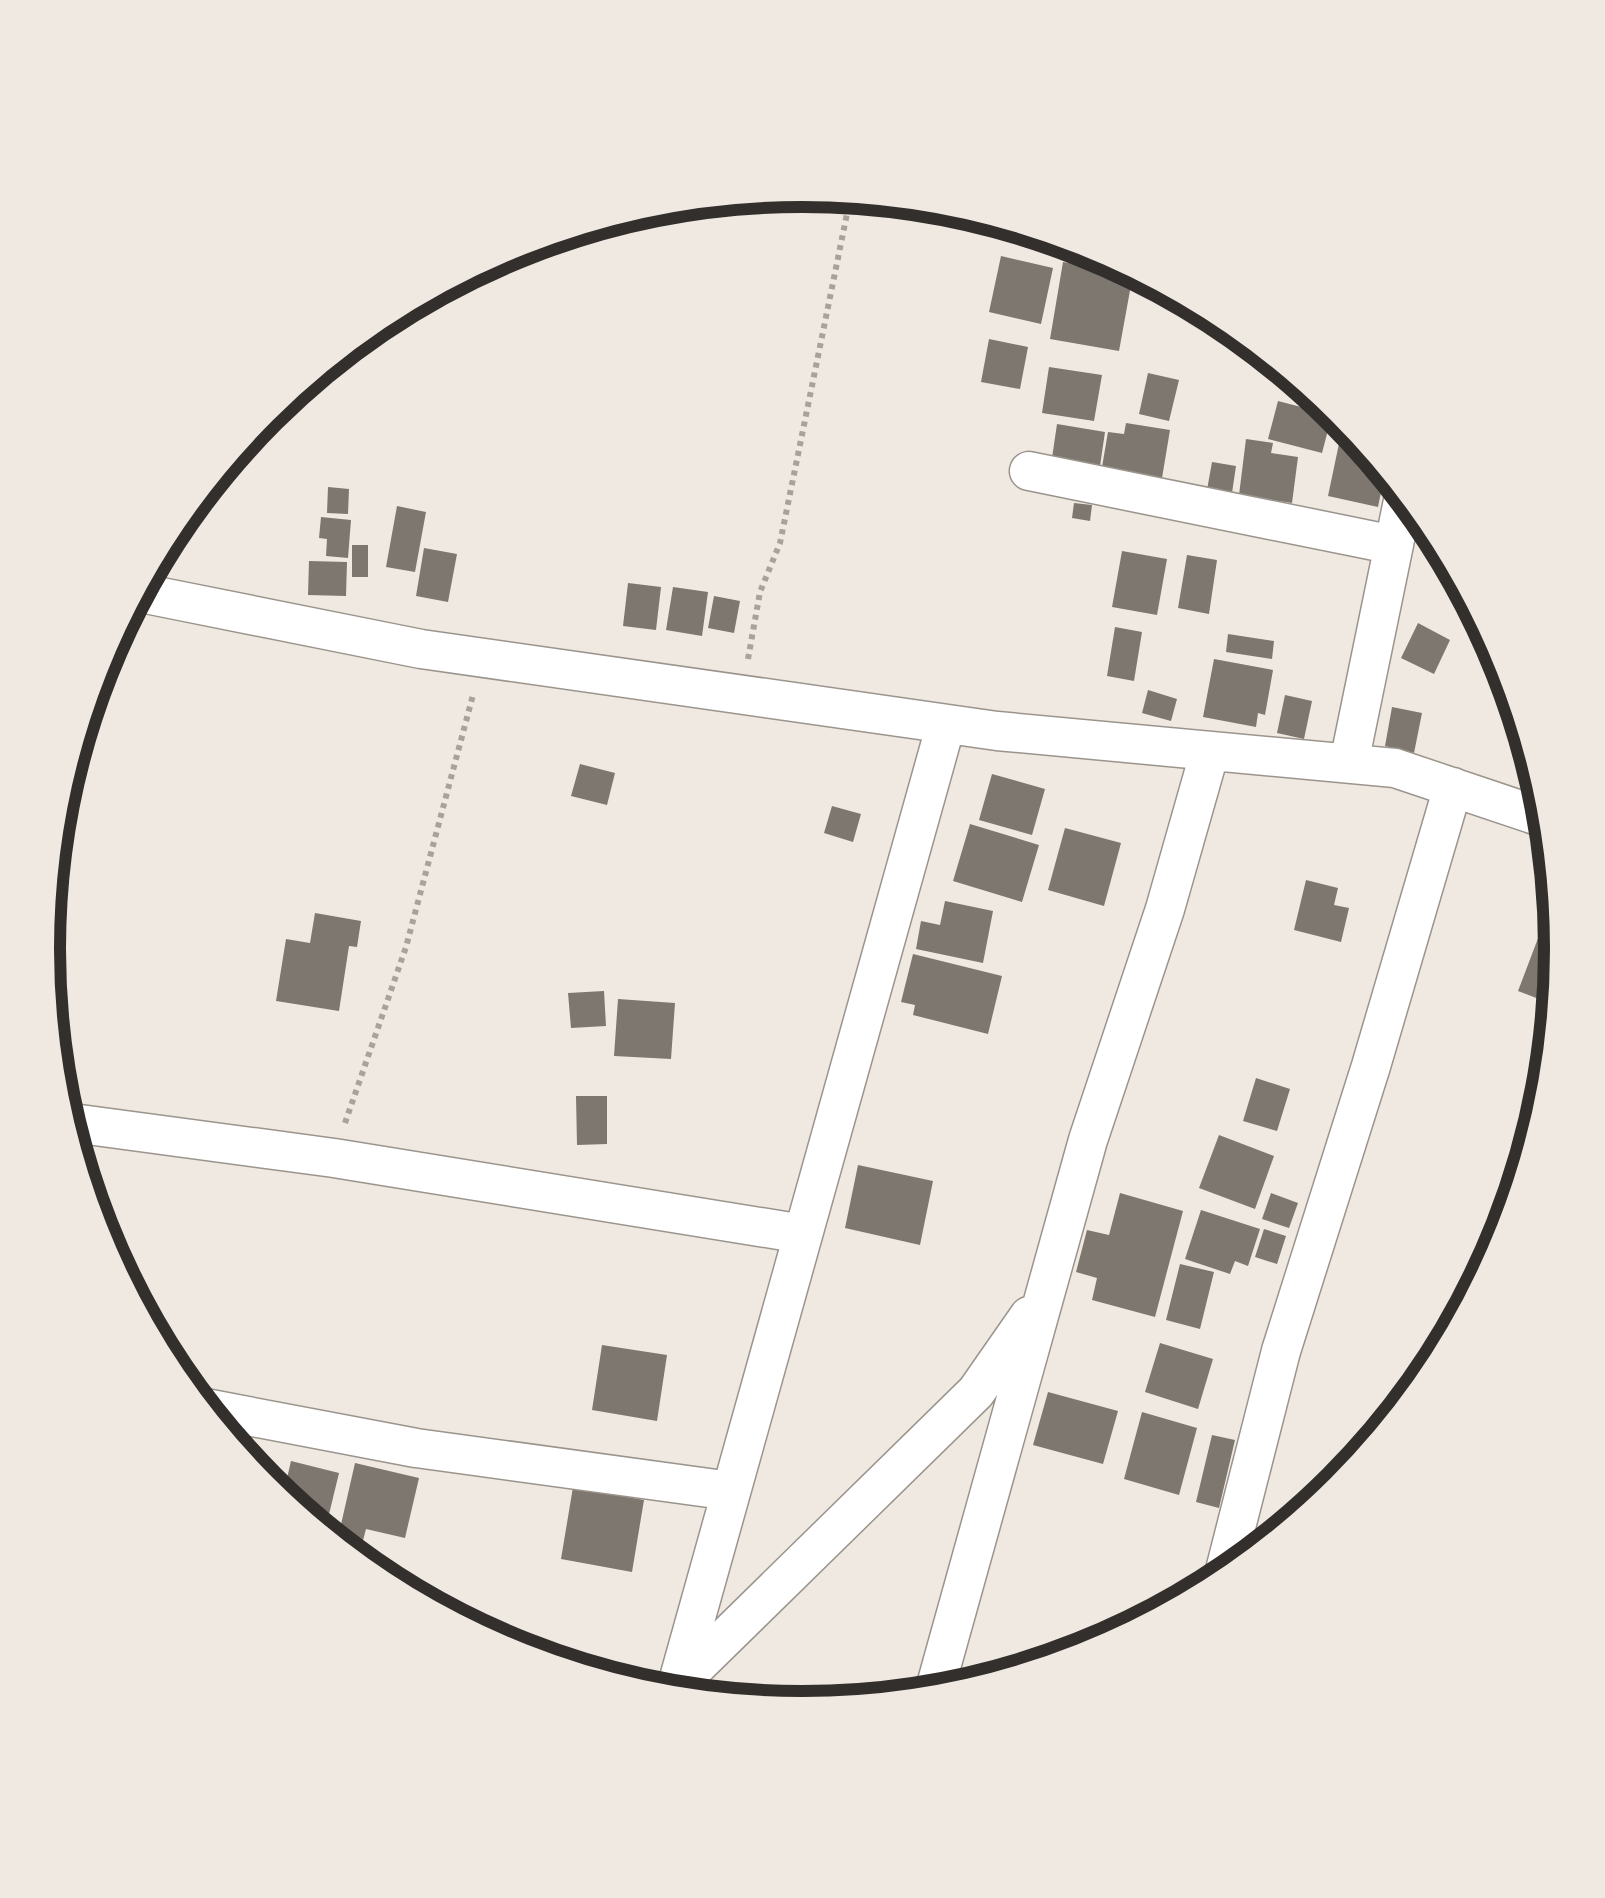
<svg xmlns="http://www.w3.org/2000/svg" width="1605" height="1898" viewBox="0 0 1605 1898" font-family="'Source Sans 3',sans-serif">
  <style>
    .building { fill: #7d7770 }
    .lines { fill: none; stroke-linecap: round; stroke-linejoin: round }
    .street-casing { stroke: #9b948d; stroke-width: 41 }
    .path { stroke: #a7a29c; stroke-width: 6; stroke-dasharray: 5 5; stroke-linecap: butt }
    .street { stroke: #fff; stroke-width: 38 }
    .rim { fill: none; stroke: #322f2c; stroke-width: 12 }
  </style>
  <rect width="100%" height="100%" fill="#f0e9e1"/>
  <!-- building -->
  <path class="building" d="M1001,256L1053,268L1041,324L989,312Z
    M1063,262L1133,274L1119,351L1050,339Z
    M989,339L1028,347L1020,389L981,382Z
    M1049,367L1102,375L1094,421L1042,413Z
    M1148,373L1179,380L1169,421L1139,414Z
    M1278,401L1332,415L1322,453L1268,439Z
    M1126,423L1170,430L1161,484L1102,467L1108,432L1124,434Z
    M1057,424L1105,432L1100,466L1052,458Z
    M1341,434L1362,438L1375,454L1374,459L1386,468L1378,507L1328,496Z
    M1246,439L1273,443L1271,453L1298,457L1292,503L1239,495Z
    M1212,462L1236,466L1232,493L1207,490Z
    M328,487L349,489L348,514L327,513Z
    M1074,503L1092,505L1090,521L1072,518Z
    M397,506L426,512L415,572L386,567Z
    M321,517L351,520L348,558L326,556L327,539L319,538Z
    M352,545H368V577H352Z
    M424,548L457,554L448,602L416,596Z
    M1122,551L1167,559L1157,615L1112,607Z
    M1187,555L1217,560L1209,614L1178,608Z
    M309,561L347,562L346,596L308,595Z
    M628,583L661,587L656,630L623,626Z
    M673,587L708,592L702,636L666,630Z
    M714,596L740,601L734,633L708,628Z
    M1418,623L1450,640L1434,674L1401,658Z
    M1115,627L1142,632L1134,681L1107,676Z
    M1228,634L1274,641L1272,659L1226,652Z
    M1214,659L1273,670L1265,715L1258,713L1256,727L1203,717Z
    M97,670L104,671L97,708L86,706Z
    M1148,690L1177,699L1171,721L1142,713Z
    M1285,695L1312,701L1304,739L1277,733Z
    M1392,707L1422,713L1414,753L1385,746Z
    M580,764L615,773L607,805L571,796Z
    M992,774L1045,789L1032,835L979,820Z
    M832,806L861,814L853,842L824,833Z
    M970,824L1039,845L1022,902L953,881Z
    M1065,828L1121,843L1104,906L1048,890Z
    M1306,880L1338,888L1334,905L1349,908L1341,942L1294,930Z
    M945,901L993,911L983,963L916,949L921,921L940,925Z
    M315,913L361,921L357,947L349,946L339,1011L276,1001L286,939L310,943Z
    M1540,933L1562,941L1557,1006L1518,991Z
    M913,954L1002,976L988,1034L913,1015L915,1005L901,1002Z
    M604,991L606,1026L571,1028L568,993Z
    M618,999L675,1003L671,1059L614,1056Z
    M1256,1078L1290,1089L1277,1131L1243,1121Z
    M576,1096H607V1144L577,1145Z
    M1219,1135L1274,1156L1255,1209L1199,1188Z
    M858,1165L933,1181L920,1245L845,1228Z
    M1120,1193L1183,1211L1155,1317L1092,1300L1097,1278L1076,1272L1087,1230L1109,1235Z
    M1271,1193L1298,1203L1289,1228L1262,1219Z
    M1201,1210L1260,1229L1248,1266L1235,1261L1230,1274L1185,1259Z
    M1264,1229L1286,1236L1277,1264L1255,1257Z
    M1180,1264L1214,1272L1200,1329L1166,1320Z
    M1160,1343L1213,1359L1198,1409L1145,1392Z
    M602,1345L667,1355L657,1421L592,1410Z
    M1048,1392L1118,1411L1103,1464L1033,1445Z
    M1142,1412L1197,1428L1179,1495L1124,1479Z
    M1212,1435L1235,1440L1219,1508L1196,1502Z
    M291,1461L339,1473L324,1535L282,1500Z
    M355,1463L419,1478L405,1538L366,1529L361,1548L337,1542Z
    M573,1487L644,1500L632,1572L561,1559Z"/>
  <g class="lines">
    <defs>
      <path id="street" d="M1029,471L1394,545
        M136,592L421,649L997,731L1395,768L1550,820
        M1349,763L1405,491
        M65,1122L334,1158L803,1234
        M200,1407L416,1448L731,1491
        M1222,1582L1281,1351L1371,1066L1453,787
        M678,1684L976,1392L1029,1316
        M674,1696L946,724
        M933,1696L1088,1140L1165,909L1210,751"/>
    </defs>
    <!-- street casing -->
    <use href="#street" class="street-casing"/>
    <!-- path -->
    <path class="path" d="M748,659L760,592L780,543L851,194
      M345,1123L406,947L473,695"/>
    <!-- street -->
    <use href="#street" class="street"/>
  </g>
  <!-- crop -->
  <path d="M0 0H1605V1898H0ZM60 949a742 742 0 1 1 1484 0a742 742 0 1 1-1484 0Z" fill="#f0e9e1" fill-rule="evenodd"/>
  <path class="rim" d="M60 949a742 742 0 1 1 1484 0a742 742 0 1 1-1484 0Z"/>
</svg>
